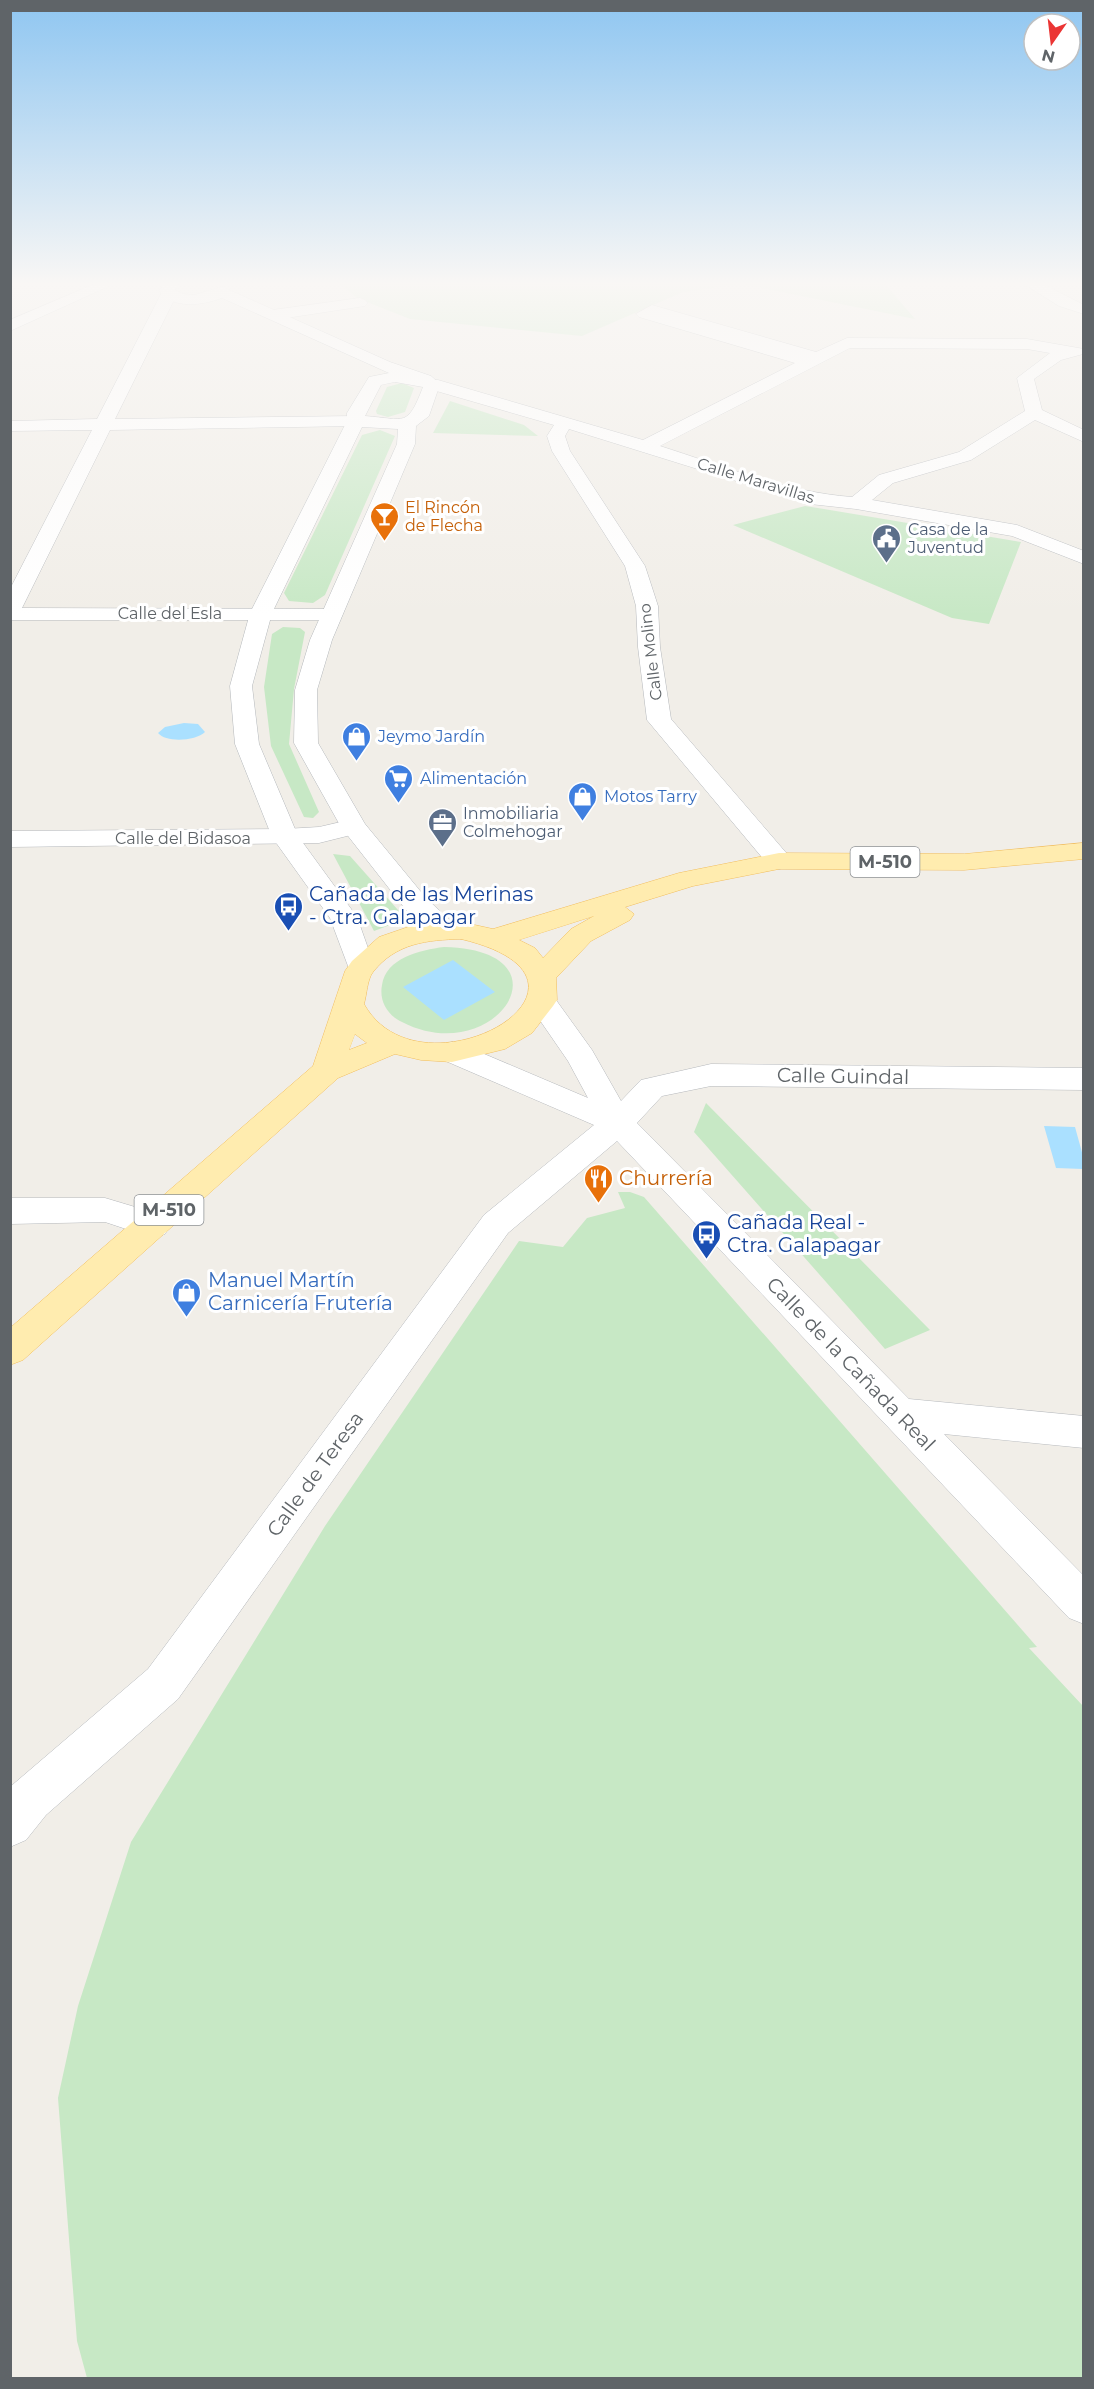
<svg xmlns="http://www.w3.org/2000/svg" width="1094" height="2389" viewBox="0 0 1094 2389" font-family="Montserrat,sans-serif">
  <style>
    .green { fill: #c7e8c5 }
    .water { fill: #aae0ff }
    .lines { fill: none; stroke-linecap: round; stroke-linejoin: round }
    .street-casing { stroke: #b5b8bc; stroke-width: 1 }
    .secondary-casing { stroke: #b4b8bc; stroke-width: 1 }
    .primary-casing { stroke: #f2be5f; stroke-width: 1 }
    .street { fill: #fff; fill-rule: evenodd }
    .secondary { fill: #fff; fill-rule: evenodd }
    .primary { fill: #ffecaf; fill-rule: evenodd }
    .labels { text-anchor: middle; stroke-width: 6; stroke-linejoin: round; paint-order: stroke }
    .far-street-label { font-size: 16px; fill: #5f6468; stroke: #fff }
    .far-food-label { font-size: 16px; fill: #c56008; stroke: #fff; text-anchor: start }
    .far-service-label { font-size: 16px; fill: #4e5e75; stroke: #fff; text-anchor: start }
    .far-shop-label { font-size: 16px; fill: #366cbe; stroke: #fff; text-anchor: start }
    .shield { fill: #fff; stroke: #8f9295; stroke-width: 1.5 }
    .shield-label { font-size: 18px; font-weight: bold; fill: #5f6468 }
    .transit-label { font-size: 20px; fill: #164399; stroke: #fff; text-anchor: start }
    .street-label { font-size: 20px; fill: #5f6468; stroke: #fff }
    .food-label { font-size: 20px; fill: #c56008; stroke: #fff; text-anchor: start }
    .shop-label { font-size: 20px; fill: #366cbe; stroke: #fff; text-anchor: start }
  </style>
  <rect width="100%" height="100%" fill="#f1eee8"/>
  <!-- green -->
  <path class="green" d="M337,282H887L886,285L915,319L742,284L683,292L582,336L410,319L357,298Z
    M402,383L414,388L405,412L388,417L377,414L376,411L387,387Z
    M450,401L524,425L538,436L433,433Z
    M380,430L395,436L325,595L313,603L289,601L284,593L362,435Z
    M805,506L824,509L1021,542L989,624L952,618L733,525Z
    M283,627L300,628L305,632L294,689L289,744L319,812L313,818L304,817L271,746L264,687L272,634Z
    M333,854L350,856L406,919L374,931Z
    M444,947C575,950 495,1070 402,1022C387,1015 379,1001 382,985C386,958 420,950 444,947Z
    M706,1103L930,1330L885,1349L694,1132Z
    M618,1192H630L644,1197L1037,1647L1029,1648L1083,1706V2378H87L77,2341L58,2098L78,2006L131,1842L325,1526L519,1241L563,1247L587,1218L625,1208Z"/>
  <!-- water -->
  <path class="water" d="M184,723L198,724L205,732C196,741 166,743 158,733L165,727Z
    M453,960L495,992L444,1020L403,987Z
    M1044,1126L1075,1127L1083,1156V1169L1056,1168Z"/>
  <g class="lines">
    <defs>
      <path id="street" d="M1021,282H1039L1084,305V314L1059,306Z
        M169,289L177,294L115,419L356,416L365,421L356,426L110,430L22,608L329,609L337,610L340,615L337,620H10V589L92,430L10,431V421L97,419L161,294Z
        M360,298L365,300L368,303L365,306L273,320L265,315L273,310Z
        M652,305L816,352L847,338L1027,339L1084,349L1083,354L1061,360L1034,379L1042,410L1084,430V442L1035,420L971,460L893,483L872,500L1017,525L1084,551V564L1012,536L856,509L810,504L569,429L565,436L570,451L645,566L658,606L660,647L671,719L788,855L792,861L788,867L779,869L770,867L647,720L638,647L636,606L625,566L552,451L547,436L554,425L426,388L424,384L426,380H438L643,440L795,363L639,317L636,314ZM850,348L1027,349L1050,353L1017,378L1025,411L959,452L879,475L852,497C786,492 723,466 660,446Z
        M354,819L363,822L367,827L363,832L319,843L10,847V831L285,829L319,827Z
        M541,990L551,993L592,1050L621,1101L641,1080L711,1064L1084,1068V1090L711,1086L662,1096L637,1123L909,1399L1084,1416V1448L944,1434L1084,1576V1624L1069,1618L617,1141L508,1233L178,1699L46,1815L26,1840L10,1847V1787L148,1669L484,1215L594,1125L441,1059L437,1052L441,1045L452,1042L463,1045L588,1098L568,1061L526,1000L531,993Z
        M10,1198H105L165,1216L170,1225L165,1234L153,1238L105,1222L10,1224Z"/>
      <path id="secondary" d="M99,282H118L10,331V320Z
        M166,282H180L175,290L183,294L194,295L222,287L227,289L390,362L431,376L440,384L429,416L416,426L415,444L332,640L317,690L318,743L365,824L426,898L459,929L455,935L445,938L435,935L406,910L341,827L294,743L295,690L310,640L397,444L398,429L362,427L272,613L252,686L259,744L298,836L357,917L375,968L371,974L361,977L351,974L330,918L272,837L235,744L230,686L250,613L347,421V413L369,377L389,373L222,298C202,305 174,310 159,291ZM395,382L423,387C407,428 406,419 365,416L381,385Z"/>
      <path id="primary" d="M1084,843V859L964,870L779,869L693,886L625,907L634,914L630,920L591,941L556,978L557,1000L553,1006L532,1033L505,1049L452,1062L421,1060L395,1054L338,1078L23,1360L10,1365V1328L313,1066L345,971L352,961L379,937L414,925L461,922L493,929L679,873L779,853L964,854ZM594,916L571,929L543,958L535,948L519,940ZM461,939C637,981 421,1106 364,1004C367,994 367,980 373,972C396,943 427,940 461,939ZM355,1034L367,1043L349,1050Z"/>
    </defs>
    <!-- street casing -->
    <use href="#street" class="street-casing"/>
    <!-- secondary casing -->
    <use href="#secondary" class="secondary-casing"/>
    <!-- primary casing -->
    <use href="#primary" class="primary-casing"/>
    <!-- street -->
    <use href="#street" class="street"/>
    <!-- secondary -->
    <use href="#secondary" class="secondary"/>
    <!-- primary -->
    <use href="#primary" class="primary"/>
  </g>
  <!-- sky -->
  <linearGradient id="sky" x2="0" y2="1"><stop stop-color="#8fc6f1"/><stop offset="0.46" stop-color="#f9f7f5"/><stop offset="1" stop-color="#f9f7f5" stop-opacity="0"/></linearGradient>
  <rect width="1094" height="616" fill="url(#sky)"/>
  <!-- icons -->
  <defs>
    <symbol id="bar-pin" viewBox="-11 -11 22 30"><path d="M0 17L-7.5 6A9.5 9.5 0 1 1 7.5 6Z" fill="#e8710a" stroke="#fff"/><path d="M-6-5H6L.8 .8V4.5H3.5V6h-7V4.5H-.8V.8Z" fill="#fff"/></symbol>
    <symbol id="civic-pin" viewBox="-11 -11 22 30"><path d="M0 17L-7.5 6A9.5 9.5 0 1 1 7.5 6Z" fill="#5c6f8a" stroke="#fff"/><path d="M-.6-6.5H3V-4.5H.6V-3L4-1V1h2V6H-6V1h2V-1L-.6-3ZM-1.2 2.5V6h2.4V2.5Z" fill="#fff"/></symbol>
    <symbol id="shop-pin" viewBox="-11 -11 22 30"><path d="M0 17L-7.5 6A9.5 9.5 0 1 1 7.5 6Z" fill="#3f7fe0" stroke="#fff"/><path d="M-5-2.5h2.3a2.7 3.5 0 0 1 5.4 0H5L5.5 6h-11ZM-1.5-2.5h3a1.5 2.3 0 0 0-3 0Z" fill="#fff"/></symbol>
    <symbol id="supermarket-pin" viewBox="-11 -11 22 30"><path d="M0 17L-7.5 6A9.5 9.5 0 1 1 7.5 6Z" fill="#3f7fe0" stroke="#fff"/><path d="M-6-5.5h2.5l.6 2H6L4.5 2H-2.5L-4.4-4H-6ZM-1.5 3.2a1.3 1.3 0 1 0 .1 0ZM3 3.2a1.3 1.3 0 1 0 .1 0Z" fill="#fff"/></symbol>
    <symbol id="office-pin" viewBox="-11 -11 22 30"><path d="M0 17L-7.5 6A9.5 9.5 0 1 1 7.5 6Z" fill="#5c6f8a" stroke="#fff"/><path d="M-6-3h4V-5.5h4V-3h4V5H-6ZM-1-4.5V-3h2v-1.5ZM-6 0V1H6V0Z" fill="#fff"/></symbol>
    <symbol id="bus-pin" viewBox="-11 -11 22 30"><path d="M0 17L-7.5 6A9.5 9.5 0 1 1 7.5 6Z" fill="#1a4fb4" stroke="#fff"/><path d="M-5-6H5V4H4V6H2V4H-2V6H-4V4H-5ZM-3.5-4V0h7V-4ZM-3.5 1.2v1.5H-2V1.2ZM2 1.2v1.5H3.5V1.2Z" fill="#fff"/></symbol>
    <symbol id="restaurant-pin" viewBox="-11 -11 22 30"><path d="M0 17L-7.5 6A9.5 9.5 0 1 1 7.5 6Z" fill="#e8710a" stroke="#fff"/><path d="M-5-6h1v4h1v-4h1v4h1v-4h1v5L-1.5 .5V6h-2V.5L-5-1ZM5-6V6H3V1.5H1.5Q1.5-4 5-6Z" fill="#fff"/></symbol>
  </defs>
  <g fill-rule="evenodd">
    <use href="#bar-pin" x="368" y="500" width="33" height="45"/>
    <use href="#civic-pin" x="870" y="522" width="33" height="45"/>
    <use href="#shop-pin" x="340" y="720" width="33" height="45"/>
    <use href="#supermarket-pin" x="382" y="762" width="33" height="45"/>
    <use href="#shop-pin" x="566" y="780" width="33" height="45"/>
    <use href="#office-pin" x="426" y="806" width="33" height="45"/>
    <use href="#bus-pin" x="272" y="890" width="33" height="45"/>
    <use href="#restaurant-pin" x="582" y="1162" width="33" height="45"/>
    <use href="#bus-pin" x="690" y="1218" width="33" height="45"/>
    <use href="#shop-pin" x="170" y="1276" width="33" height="45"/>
  </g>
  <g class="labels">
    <!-- far-street labels -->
    <g class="far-street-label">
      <text transform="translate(756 480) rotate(17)" y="6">Calle Maravillas</text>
      <text x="170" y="619">Calle del Esla</text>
      <text transform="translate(650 652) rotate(-97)" y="6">Calle Molino</text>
      <text x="183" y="844">Calle del Bidasoa</text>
    </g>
    <!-- far-food labels -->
    <g class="far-food-label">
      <text x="405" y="513">El Rincón<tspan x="405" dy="18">de Flecha</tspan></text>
    </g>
    <!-- far-service labels -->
    <g class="far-service-label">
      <text x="908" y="535">Casa de la<tspan x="908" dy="18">Juventud</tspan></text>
      <text x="463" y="819">Inmobiliaria<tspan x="463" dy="18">Colmehogar</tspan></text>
    </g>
    <!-- far-shop labels -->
    <g class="far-shop-label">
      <text x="378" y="742">Jeymo Jardín</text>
      <text x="420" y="784">Alimentación</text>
      <text x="604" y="802">Motos Tarry</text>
    </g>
    <!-- shield labels -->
    <g class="shield">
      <rect x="850.5" y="847" width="69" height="30" rx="4.5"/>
      <rect x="134.5" y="1195" width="69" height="30" rx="4.5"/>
    </g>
    <g class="shield-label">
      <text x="885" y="868">M-510</text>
      <text x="169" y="1216">M-510</text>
    </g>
    <!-- transit labels -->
    <g class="transit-label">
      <text x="309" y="901">Cañada de las Merinas<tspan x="309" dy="23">- Ctra. Galapagar</tspan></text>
      <text x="727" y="1229">Cañada Real -<tspan x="727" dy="23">Ctra. Galapagar</tspan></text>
    </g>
    <!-- street labels -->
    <g class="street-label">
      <text transform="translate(843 1076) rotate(1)" y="7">Calle Guindal</text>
      <text transform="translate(851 1364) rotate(46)" y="7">Calle de la Cañada Real</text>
      <text transform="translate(315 1474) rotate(-54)" y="7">Calle de Teresa</text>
    </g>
    <!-- food labels -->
    <g class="food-label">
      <text x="619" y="1185">Churrería</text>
    </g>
    <!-- shop labels -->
    <g class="shop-label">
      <text x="208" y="1287">Manuel Martín<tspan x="208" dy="23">Carnicería Frutería</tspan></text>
    </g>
  </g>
  <!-- border -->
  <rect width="1094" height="2389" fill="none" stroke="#5f6468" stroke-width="24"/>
  <!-- north arrow -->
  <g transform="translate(1052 42) rotate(194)"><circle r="28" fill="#ffffff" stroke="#bfc1c3" stroke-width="1.5"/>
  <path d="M0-4.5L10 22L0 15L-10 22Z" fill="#eb3534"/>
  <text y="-9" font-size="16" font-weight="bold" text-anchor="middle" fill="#5f6468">N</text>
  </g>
</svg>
